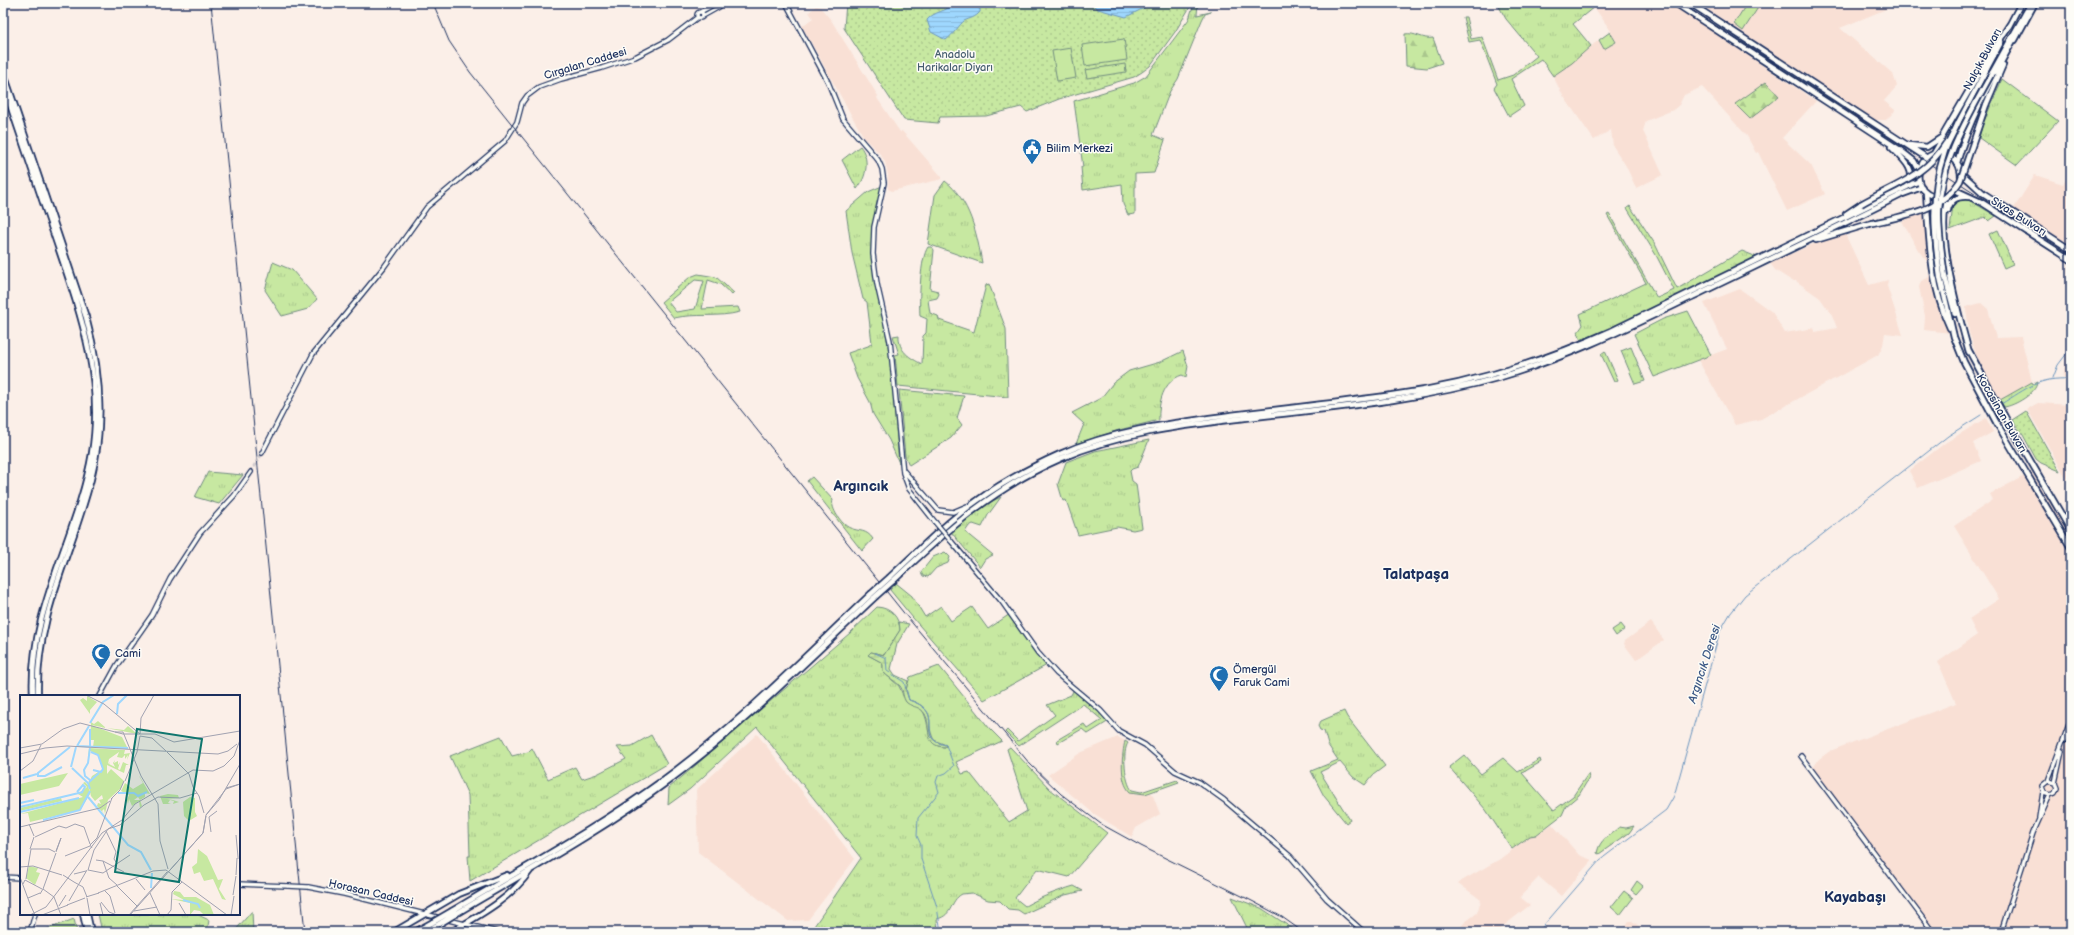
<svg xmlns="http://www.w3.org/2000/svg" width="2074" height="935" viewBox="0 0 2074 935" font-family="'Balsamiq Sans',sans-serif">
  <style>
    .built { fill: #f9e0d5 }
    .grass { fill: url(#grass-tufts); stroke: #718c80; fill-rule: evenodd }
    .forest { fill: url(#forest-firs); stroke: #718c80 }
    .wetland { fill: url(#wetland-marsh); stroke: #718c80 }
    .park { fill: url(#park-dots); stroke: #718c80 }
    .garden { fill: #c7e8a1; stroke: #718c80 }
    .water { fill: url(#water-rules); stroke: #6a94be }
    .lines { fill: none; stroke-linecap: round; stroke-linejoin: round }
    .stream { stroke: #6a94be; stroke-width: 1 }
    .secondary-tunnel { stroke: #cec9cc; stroke-width: 3.5; stroke-dasharray: 3.5 2; stroke-linecap: butt }
    .secondary-casing { stroke: #1b2f5e; stroke-width: 6 }
    .highway-casing { stroke: #1b2f5e; stroke-width: 8 }
    .secondary { stroke: #fdfcf7; stroke-width: 3.5 }
    .highway { stroke: #fdfcf7; stroke-width: 4.5 }
    .tram { stroke: #1b2f5e; stroke-width: 1 }
    .rail { stroke: #1b2f5e; stroke-width: 1 }
    .secondary-bridge-casing { stroke: #1b2f5e; stroke-width: 6; stroke-linecap: butt }
    .highway-bridge-casing { stroke: #1b2f5e; stroke-width: 8; stroke-linecap: butt }
    .secondary-bridge { stroke: #fdfcf7; stroke-width: 3.5 }
    .highway-bridge { stroke: #fdfcf7; stroke-width: 4.5 }
    .labels { text-anchor: middle; stroke-width: 3; stroke-linejoin: round; paint-order: stroke }
    .park-label { font-size: 11px; fill: #465d6f; stroke: #fdfcf7 }
    .street-label { font-size: 11px; fill: #1b2f5e; stroke: #fdfcf7 }
    .poi-label { font-size: 11px; fill: #1b2f5e; stroke: #fdfcf7; text-anchor: start }
    .water-label { font-size: 12px; font-style: italic; fill: #3c5986; stroke: #fdfcf7 }
    .district-label { font-size: 15px; font-weight: bold; fill: #1b2f5e; stroke: #fdfcf7 }
    .inset-river { fill: none; stroke: #9ed7fe; stroke-width: 2 }
    .inset-road { fill: none; stroke: #a1a2b1; stroke-width: 1 }
    .view { fill: #0f766e; fill-opacity: 0.15; stroke: #0f766e; stroke-width: 2 }
    .inset-edge { fill: none; stroke: #1b2f5e; stroke-width: 2 }
  </style>
  <defs>
    <pattern id="grass-tufts" width="24" height="20" patternUnits="userSpaceOnUse"><rect width="24" height="20" fill="#c7e8a1"/><path d="M3 7l-1-3M5 7V3M7 7l1-3M15 17l-1-3M17 17v-4M19 17l1-3" fill="none" stroke="#aac78d"/></pattern>
    <pattern id="forest-firs" width="22" height="20" patternUnits="userSpaceOnUse"><rect width="22" height="20" fill="#c7e8a1"/><path d="M5 1l3.5 6h-7zM16 11l3.5 6h-7z" fill="#aac78d"/></pattern>
    <pattern id="wetland-marsh" width="20" height="14" patternUnits="userSpaceOnUse"><rect width="20" height="14" fill="#c7e8a1"/><path d="M1 5h8M5 5V1M11 12h8M15 12V8" fill="none" stroke="#aac78d"/></pattern>
    <pattern id="park-dots" width="8" height="8" patternUnits="userSpaceOnUse"><rect width="8" height="8" fill="#c7e8a1"/><path d="M2 2h.1M6 6h.1" fill="none" stroke="#aac78d" stroke-width="1.8" stroke-linecap="round"/></pattern>
    <pattern id="water-rules" width="6" height="5" patternUnits="userSpaceOnUse"><rect width="6" height="5" fill="#9ed7fe"/><path d="M0 2.5h6" fill="none" stroke="#88b9dc"/></pattern>
  </defs>
  <rect width="100%" height="100%" fill="#fbefe8"/>
  <filter id="ink" filterUnits="userSpaceOnUse"><feTurbulence type="fractalNoise" baseFrequency=".025" numOctaves="2"/><feDisplacementMap in="SourceGraphic" scale="8" xChannelSelector="R" yChannelSelector="G"/><feConvolveMatrix kernelMatrix="1 2 1 2 8 2 1 2 1" color-interpolation-filters="sRGB"/></filter>
  <g filter="url(#ink)">
    <!-- built -->
    <path class="built" d="M1599,3H1670L1816,101L1782,138L1811,165L1825,194L1787,211L1758,152L1756,153L1747,136L1702,87L1684,95L1679,105L1673,110L1646,121L1643,131L1663,175L1636,188L1626,166L1613,146L1611,130L1594,140L1562,94L1553,76L1599,40L1604,49L1616,42L1610,32L1611,31L1594,7Z
      M1697,3H1901L1840,28L1893,74L1897,86L1884,101L1895,110L1894,112L1886,120H1875Z
      M816,6L820,7L831,20L878,96L877,98L900,132L902,131L942,177V179L892,191L888,189V175L885,162L881,155L865,139L854,120L802,26L813,18L809,12Z
      M2071,173V254L2009,216L2035,175L2063,184Z
      M1925,211L1932,264H1929L1918,250L1902,221Z
      M1845,234L1869,285L1888,280L1887,286L1903,335L1885,333L1883,345L1878,355L1761,419L1735,425L1698,360L1727,349L1704,303L1740,289L1772,312L1785,333L1814,328L1815,332L1837,328L1832,315L1820,298L1796,281H1792L1775,270L1770,263L1818,242Z
      M1930,274L1934,276L1951,333L1924,330L1925,316L1919,287L1921,281L1928,278Z
      M1981,303L1988,309L1996,338L2021,337L2032,382L2000,400L1977,358L1969,332L1966,307Z
      M2071,349V378L2063,377L2067,354Z
      M2038,403L2071,405V486L2027,409Z
      M1986,418L1993,432L1973,443L1981,461L1918,488L1909,471L1945,443Z
      M2032,472L2071,538V932H1933L1812,770L1813,768L1819,759L1830,751L1956,703L1938,662L1977,635L1969,619L1999,599L1954,526L1993,500L1990,494Z
      M1651,622L1664,640L1636,660L1624,644L1625,641Z
      M757,734L855,859L808,920L788,921L698,852L696,790Z
      M1118,737L1125,741L1122,755L1126,788L1137,794L1152,793L1160,814L1136,828L1132,837L1093,813L1048,775L1080,753Z
      M1552,824L1579,855L1592,860L1561,896L1539,877L1520,897L1530,905L1496,932H1456L1465,922L1477,913L1481,900L1458,883L1500,859L1530,836L1536,835Z
      M1629,921H1632L1647,932H1621Z
      M465,927L479,930L478,932H458Z"/>
    <!-- grass -->
    <path class="grass" d="M1194,3H1198L1197,15L1211,12L1205,14L1202,20L1178,79L1170,91L1153,135L1165,140L1154,173L1135,174V214L1128,215L1123,204L1122,184L1083,190L1081,167H1083L1074,101L1134,83L1146,76L1189,19Z
      M1497,3H1599L1573,24L1591,46L1572,63L1553,76L1541,59L1511,79L1524,106L1509,116L1494,88L1497,84L1480,40L1469,42L1463,17H1466L1471,39L1482,37L1498,80L1513,75L1537,56L1506,19Z
      M1610,32L1616,42L1604,49L1599,40Z
      M2002,79L2058,121L2017,165L1979,138L1982,126Z
      M860,146C870,158 867,177 857,189L842,160Z
      M945,181C970,200 977,234 982,263L928,244L935,195Z
      M882,186L875,215L872,251L890,357L899,463L889,440L873,414L870,402L857,378L848,353L868,346L872,343L867,302L863,299L852,253L846,211L868,192Z
      M1960,199L1969,200L1996,216L1989,221L1985,217L1950,230L1953,205Z
      M1630,206L1655,244L1677,289L1742,251L1757,257L1620,324L1581,341L1578,332L1583,325L1580,314L1646,283L1607,215L1609,214L1657,298L1674,290L1656,255L1627,208Z
      M1998,230L2013,264L2004,268L1989,234Z
      M928,247H932L934,250L930,289L938,291L939,294L937,298L928,300L930,313L938,316L939,320L974,332L986,285L989,284L1006,329L1008,397L898,386L895,355L899,354L893,336L899,335C898,351 910,358 922,364L923,336L926,333L927,319L920,316C919,301 920,258 928,247Z
      M273,262L292,270L317,299L308,309L282,316L265,290Z
      M698,274L716,277L734,293L732,295L720,284L708,280L702,309L738,307L740,312C718,318 696,313 674,318L661,302L690,277ZM695,280L704,281L695,309L676,312L668,302Z
      M1688,311L1711,355L1654,377L1634,334L1663,319Z
      M1631,347L1645,381L1635,384L1621,351Z
      M1183,351L1188,366L1186,377L1182,375C1163,381 1158,403 1159,420L1119,430L1076,444L1084,424L1072,413L1101,398L1113,383L1129,371L1160,362Z
      M1605,351L1618,380L1614,382L1601,354Z
      M2032,382L2033,384L2037,382C2037,393 2014,406 2004,407L2000,400Z
      M899,390L964,396L957,418L962,425L951,438L909,465L905,456Z
      M1149,440L1138,467L1132,469L1130,471L1132,481L1136,484L1142,528L1133,530L1117,527L1078,535L1066,500L1063,501L1058,484L1066,462L1095,451Z
      M208,472L243,475L219,504L195,497Z
      M812,477L833,500C830,508 842,525 850,528C860,532 866,529 873,539L862,551L807,481Z
      M1001,497L988,515L982,527L973,524L969,526L965,532L993,555L985,559L980,567L951,532L990,502Z
      M945,552L950,557L948,563L936,568L928,577L923,576L921,572L933,557Z
      M896,583L912,596L925,617L941,606L951,621L972,607L988,629L1010,614L1047,665L984,700C953,663 920,628 890,590Z
      M877,607C891,608 899,617 900,630L884,655L871,652L868,655L881,662L883,665V672L899,686L906,702C911,703 917,705 920,708C933,720 922,747 945,747L946,745L934,740C925,724 936,708 909,700L906,689L910,677L939,666L990,729L1002,741L956,762L962,774L969,772L1009,822L1027,811L1007,749L1010,747L1050,789L1107,833L1069,877L1037,869L1015,898L1025,906C1041,897 1057,891 1074,886L1083,891L1065,895L1024,914L1018,910L1008,909L1000,901L988,900L972,893L962,894C949,901 954,915 937,919L938,932H810L861,858L757,727L690,789L668,805L669,788L850,633Z
      M1074,689L1109,721L1088,734L1082,729L1058,743L1057,740L1084,724L1088,729L1102,720L1083,704L1019,746L1005,732L1007,730L1018,741L1055,715L1047,705L1071,695Z
      M1344,711L1347,717L1385,766L1373,775L1365,785L1353,777L1340,762L1320,772L1350,820L1346,823L1324,796L1311,771L1338,760L1328,745L1324,731L1320,730L1318,726L1321,721Z
      M651,735L667,764L470,881L468,856H470L468,795L450,756L501,736L512,756L528,752L532,748L548,779L575,767L582,779L597,774L626,759L617,747L632,746Z
      M1125,741L1128,743C1122,751 1125,783 1132,790L1141,792L1177,780L1179,782L1145,794L1130,792C1119,781 1122,754 1125,741Z
      M1464,755L1481,774L1503,758L1518,772L1540,759L1541,762L1522,773L1554,810L1573,796L1588,774L1589,778L1579,795L1566,806L1562,815L1536,835L1530,836L1512,849L1486,810L1449,767Z
      M1634,826L1629,833L1599,854L1597,853C1600,838 1610,836 1619,827L1626,828Z
      M1232,897L1261,908L1298,932H1249Z
      M252,911L253,932H234Z
      M98,914H196L209,920L207,932H102Z
      M74,919L77,932H40Z"/>
    <!-- forest -->
    <path class="forest" d="M1405,34C1415,32 1423,40 1433,38L1442,63L1427,68L1406,66Z
      M1766,82L1779,96L1750,119L1735,104Z"/>
    <!-- wetland -->
    <path class="wetland" d="M899,622L909,624L897,644L891,669L895,675L908,681L906,691L909,700C943,711 922,730 934,740C937,743 942,744 946,745L945,747C922,746 932,727 925,714C920,706 914,708 907,703C902,698 904,691 900,686C895,681 888,677 883,672V665L881,662L868,655L871,652L884,655L900,630Z"/>
    <!-- park -->
    <path class="park" d="M846,3H1189L1190,7L1175,32L1150,66L1142,72L1134,77L1059,99L1027,112L1021,107L986,116L940,117L938,123L904,120L844,28Z
      M2026,411L2060,471L2041,463L2036,459L2023,435L2012,420Z"/>
    <!-- garden -->
    <path class="garden" d="M1747,3H1761L1743,31L1734,24Z
      M1124,39L1127,60L1085,66L1082,45Z
      M1071,48L1076,78L1057,81L1052,51Z
      M1125,64L1126,72L1087,78L1085,70Z
      M1621,624L1625,629L1616,636L1612,630Z
      M1637,881L1643,886L1636,894L1631,890Z
      M1624,891L1633,898L1620,915L1611,907Z"/>
    <!-- water -->
    <path class="water" d="M954,3H971L980,9V12C975,18 970,18 964,21C960,24 953,35 946,40L931,32L927,20C934,11 947,12 954,3Z
      M1090,3H1149L1144,8L1126,17L1098,9Z"/>
    <g class="lines">
      <!-- stream -->
      <path class="stream" d="M2053,378L2058,365L2071,348
        M2001,404C2028,388 2038,377 2071,379
        M1993,408L1995,407
        M875,653L886,658L887,671L904,682L909,700C942,710 923,730 934,740C937,743 942,744 946,745L954,766L946,773L938,776L936,782L939,792L918,818L917,836L921,845V859L937,907L941,932
        M1538,932L1600,860L1666,810L1674,796L1720,631L1730,614L1745,595L1948,436L1981,415"/>
      <!-- secondary-tunnel -->
      <path class="secondary-tunnel" d="M251,472L262,453"/>
      <defs>
        <path id="secondary" d="M786,3L828,82L843,119L878,160L882,169L884,183L874,227L873,254L877,284L890,341L903,473L909,489L935,522
          M700,12L717,3
          M697 15a3 3 0 1 1 6 0a3 3 0 1 1-6 0Z
          M703,16L719,7L722,3
          M262,453L313,354L384,267L427,207L505,141L517,122L522,103L527,96L539,87L561,79L602,68L635,57L668,40L698,17
          M903,470L938,510L953,512L967,506
          M951,541L1002,602L1038,653L1057,674L1100,710L1119,731L1145,745L1175,771L1199,782L1224,800L1290,856L1327,899L1364,932
          M100,696L117,665L152,615L170,579L200,533L234,496L251,472
          M2066,740L2071,726
          M1801,756L1933,932
          M2048,781L2055,783L2057,788L2055,793L2050,795L2044,793L2042,786L2048,781L2071,719
          M2055,783L2062,751
          M2039,818L2043,792
          M3,877L21,878
          M239,884L288,886
          M308,887L344,894L497,932
          M30,932L35,914
          M2001,932L2033,833L2050,795"/>
        <path id="highway" d="M1675,3L1900,150L1914,161L1919,170
          M1690,3L1927,158
          M2009,26L2021,3
          M2015,40L2035,3
          M3,71L86,317C101,371 105,424 91,479C72,554 35,616 38,696
          M1992,73L2031,3
          M3,84C20,133 36,183 53,232C77,304 105,375 92,453C78,536 28,609 33,696
          M1986,105L2003,65
          M1958,123L2001,42
          M1909,145L1927,147L1942,137L1985,63L2010,24
          M1891,147C1902,158 1919,171 1907,187
          M1933,155L1941,141
          M1957,163C1969,119 1993,77 2015,37
          M1961,173L1983,193L2071,250
          M1955,190L1981,202L2071,260
          M1926,192C1929,237 1930,286 1950,328
          M1951,194C1931,220 1960,320 1969,352
          M1939,197C1899,191 1925,136 1953,158C1959,163 1961,170 1961,178
          M1948,210C1950,199 1959,196 1969,197
          M1846,214L1861,204
          M1816,240L1869,224
          M1940,277L1954,337L1964,362L1996,422L2071,548
          M1945,277L1955,314
          M1968,349L2005,417L2071,531
          M890,577C918,551 946,522 978,500C1003,482 1031,467 1060,454C1114,430 1172,423 1231,415C1283,409 1335,403 1386,396C1464,386 1540,363 1611,331L1919,181
          M893,581C947,530 993,488 1062,458C1120,433 1182,426 1245,418C1331,408 1417,401 1501,377C1569,357 1631,326 1694,296C1764,262 1834,229 1903,194L1922,187
          M452,911C523,868 596,829 663,780C738,725 804,657 871,594
          M83,914L87,932
          M87,914L91,932
          M454,915C526,872 600,832 667,782C741,727 807,661 875,597
          M394,932L459,894L507,875
          M415,932L433,922
          M425,932L436,926
          M451,932C480,915 510,899 530,871"/>
      </defs>
      <!-- secondary casing -->
      <use href="#secondary" class="secondary-casing"/>
      <!-- highway casing -->
      <use href="#highway" class="highway-casing"/>
      <!-- secondary -->
      <use href="#secondary" class="secondary"/>
      <!-- highway -->
      <use href="#highway" class="highway"/>
      <!-- tram -->
      <path class="tram" d="M1680,3L2071,255"/>
      <!-- rail -->
      <path class="rail" d="M211,3L305,932
        M433,3L449,41L470,72L903,612L1030,764L1061,794L1101,824L1141,846L1252,901L1282,917L1303,932"/>
      <defs>
        <path id="secondary-bridge" d="M935,522L951,541
          M288,886L308,887"/>
        <path id="highway-bridge" d="M1861,204C1894,185 1925,177 1946,143
          M1869,224C1901,216 1941,212 1960,181L1986,105
          M1940,277C1934,235 1930,195 1944,154C1947,143 1954,133 1958,123
          M1945,277C1942,254 1938,232 1939,210C1941,159 1969,116 1992,73
          M871,594L890,577
          M875,597L893,581
          M433,922L452,911
          M436,926L454,915"/>
      </defs>
      <!-- secondary-bridge casing -->
      <use href="#secondary-bridge" class="secondary-bridge-casing"/>
      <!-- highway-bridge casing -->
      <use href="#highway-bridge" class="highway-bridge-casing"/>
      <!-- secondary-bridge -->
      <use href="#secondary-bridge" class="secondary-bridge"/>
      <!-- highway-bridge -->
      <use href="#highway-bridge" class="highway-bridge"/>
    </g>
  </g>
  <!-- icons -->
  <defs>
    <symbol id="civic-pin" viewBox="-11 -11 22 30"><path d="M0 17L-7.5 6A9.5 9.5 0 1 1 7.5 6Z" fill="#1f6fb2" stroke="#fdfcf7"/><path d="M-.6-6.5H3V-4.5H.6V-3L4-1V1h2V6H-6V1h2V-1L-.6-3ZM-1.2 2.5V6h2.4V2.5Z" fill="#fff"/></symbol>
    <symbol id="mosque-pin" viewBox="-11 -11 22 30"><path d="M0 17L-7.5 6A9.5 9.5 0 1 1 7.5 6Z" fill="#1f6fb2" stroke="#fdfcf7"/><path d="M3.5-4.9A6 6 0 1 0 3.5 4.9A5 5 0 1 1 3.5-4.9Z" fill="#fff"/></symbol>
  </defs>
  <g fill-rule="evenodd">
    <use href="#civic-pin" x="1021" y="137" width="22" height="30"/>
    <use href="#mosque-pin" x="90" y="642" width="22" height="30"/>
    <use href="#mosque-pin" x="1208" y="664" width="22" height="30"/>
  </g>
  <g class="labels">
    <!-- park labels -->
    <g class="park-label">
      <text x="955" y="58">Anadolu<tspan x="955" dy="13">Harikalar Diyarı</tspan></text>
    </g>
    <!-- street labels -->
    <g class="street-label">
      <text transform="translate(1982 59) rotate(-62)" y="4">Nalçık Bulvarı</text>
      <text transform="translate(585 63) rotate(-17)" y="4">Cırgalan Caddesi</text>
      <text transform="translate(2019 216) rotate(32)" y="4">Sivas Bulvarı</text>
      <text transform="translate(2002 413) rotate(60)" y="4">Kocasinan Bulvarı</text>
      <text transform="translate(371 892) rotate(13)" y="4">Horasan Caddesi</text>
    </g>
    <!-- poi labels -->
    <g class="poi-label">
      <text x="1046" y="152">Bilim Merkezi</text>
      <text x="115" y="657">Cami</text>
      <text x="1233" y="673">Ömergül<tspan x="1233" dy="13">Faruk Cami</tspan></text>
    </g>
    <!-- water labels -->
    <g class="water-label">
      <text transform="translate(1704 664) rotate(-72)" y="4">Argıncık Deresi</text>
    </g>
    <!-- district labels -->
    <g class="district-label">
      <text x="861" y="491">Argıncık</text>
      <text x="1416" y="579">Talatpaşa</text>
      <text x="1855" y="902">Kayabaşı</text>
    </g>
  </g>
  <!-- overview -->
  <g transform="translate(20 695)">
    <rect width="220" height="220" fill="#fbefe8"/>
    <path d="M67,1L77,7L70,15V19L60,5L63,3L67,6ZM78,26L86,33L104,35L108,31L117,39L71,30V27L74,29ZM71,30L102,42L108,54L73,52L74,45H70ZM69,53L103,55H105L104,59L110,58L107,65L108,60L105,64V60L102,63L97,62L99,57L89,64L88,69L90,67L89,69L95,72L93,68L95,65L94,68L98,66V70L100,67L98,74L100,75L103,67L109,70H106L104,78L87,70V79L91,74L104,86L101,93L88,105L85,119L84,114L82,116L85,120L77,111L78,108L81,109L79,105L83,104L82,100L75,106L71,101L68,89L72,81L83,74L78,60L70,56L68,62ZM48,78L39,91L0,100V89ZM119,81L120,82L130,99L125,98V102L120,105L118,102L114,105H120L122,111L120,113L119,106L112,111L109,104L108,109L107,105L109,100L101,96L105,88L113,94L123,88ZM65,87L68,90L70,99L60,115L10,127L8,118L0,119L63,102L58,99L67,92L63,88ZM148,99L158,100L159,103L147,104L153,105L159,107L153,109L154,106L150,105L148,108L151,109H143L140,101ZM41,103L42,106L0,116V113ZM178,154L187,161L198,185L203,184L199,194L206,205L202,204L193,184L184,186L180,177L174,179L172,172L177,168ZM154,196L160,197L164,202H176L190,210L194,220H184L180,216L174,215L170,220V208L151,204L164,205L153,199Z" fill="#c7e8a1"/>
    <path d="M170,102L175,103V117L177,121L169,126L164,121L163,107ZM9,171L18,173L16,177L20,178L15,190L6,183Z" fill="#c7e8a1"/>
    <path class="inset-river" d="M97,19L98,9L107,0M70,28L83,7L94,0M57,51L108,53M57,51L69,31M70,52V34M70,53L68,68L64,75L65,81L70,85M71,57L78,60L83,74L81,77L73,75M42,72L25,81H18V78L50,52M51,72L56,52M52,73L68,88L70,94M3,83L17,79M69,87L79,78M57,97L63,90L65,92L62,97M98,98H114L118,101L127,97M68,102L108,150L121,157L131,175M0,108L14,105M0,112L63,97M0,117L59,103M23,125L60,115L70,96M131,193L132,178M163,205L178,209L180,213"/>
    <path class="inset-road" d="M66,0L84,9L120,39L121,23L134,0M95,37H103L121,81L138,109L140,146L148,174M120,41L132,43L146,56M0,53L22,49L43,34L60,28L103,39H135L154,47L220,36M147,57L169,79L173,92M0,59L25,53L47,51L198,59L208,56L217,49M0,76L13,66L21,50M105,86L117,57L120,41M173,92L179,101L184,118M206,93L220,89M91,104L100,95L104,86M186,120L199,105L220,69M9,129L14,141M0,132L80,113L90,106M86,136L96,157L94,164L96,167M191,137L189,122L197,116M216,140L218,162M15,142L39,131L46,133L55,129L64,132L70,149M72,153L70,150L77,143L92,103M10,154L14,142M74,155L88,134L100,130L124,110L138,102L160,103L177,98M36,156L41,143L36,157M45,161L70,151M76,165L83,166L89,183L97,190M83,166L104,177M0,172L13,171L42,180M68,175L83,178L110,160M68,175L74,155M150,175L183,138L186,121M54,179L66,176M43,180L54,187M216,180L217,163H220M0,182L10,209M6,184L11,154H29L35,157M116,184L125,195M54,187L63,192L67,202M3,189L5,185L22,194M97,191L117,211M23,194L36,158M85,196L90,201L95,218M78,198L133,176L146,175L207,220M130,198L140,220M20,199L23,194L34,202L41,220M213,200L216,181M66,202L79,198M8,203L20,198M67,203L70,220M49,206L67,175M81,207L89,217L97,220M80,208L83,220M159,208L166,220M10,209L15,220M47,210L65,203M39,211L46,200M114,216L137,212M10,220L26,212L82,138L102,125L115,109L173,75L193,76L204,71L214,61L220,45M22,220L48,210M109,220L147,177M110,220L183,138L186,120L206,94L220,89M147,220L151,215L152,197L162,187M211,220L214,201"/>
    <path class="view" d="M117,34L182,44L159,187L95,177Z"/>
    <rect width="220" height="220" class="inset-edge"/>
  </g>
  <!-- margin -->
  <rect width="2074" height="935" fill="none" stroke="#fdfcf7" stroke-width="16"/>
  <rect x="8" y="8" width="2058" height="919" fill="none" stroke="#1b2f5e" stroke-width="1.5" filter="url(#ink)"/>
</svg>
